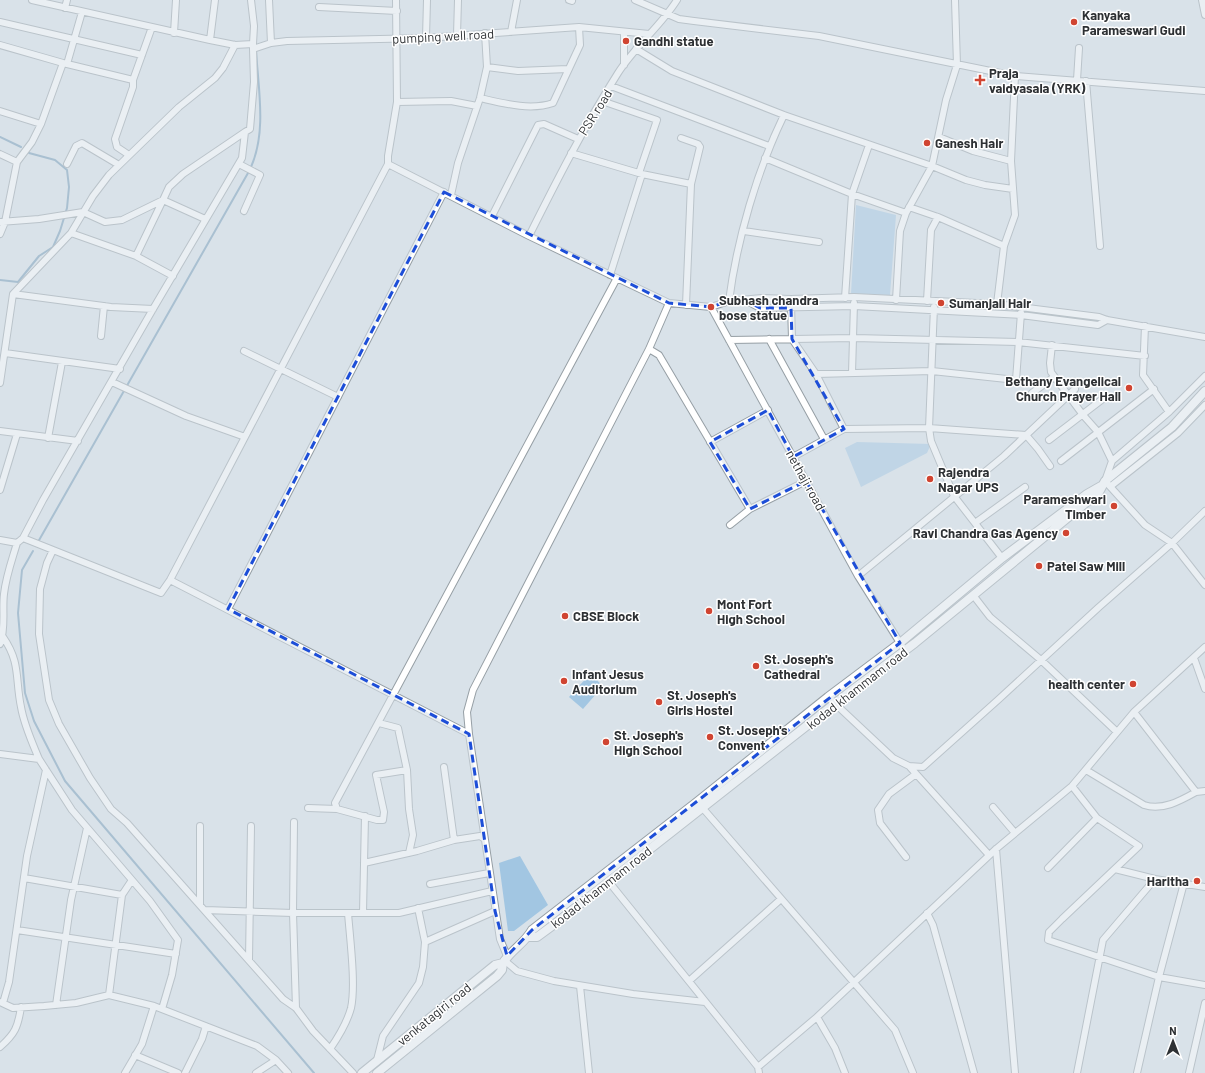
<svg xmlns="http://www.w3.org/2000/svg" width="1205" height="1073" viewBox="0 0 1205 1073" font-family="Barlow,sans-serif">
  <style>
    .green { fill: #a2c6e2 }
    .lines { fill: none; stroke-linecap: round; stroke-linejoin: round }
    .stream { stroke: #7097b4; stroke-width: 2 }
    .street-casing { stroke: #969fa5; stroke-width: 8 }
    .secondary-casing { stroke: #969fa5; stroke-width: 10 }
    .street { stroke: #fff; stroke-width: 6 }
    .secondary { stroke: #fff; stroke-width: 8 }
    .marked { fill: none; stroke: #1d4ed8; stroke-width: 3; stroke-dasharray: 8 5; stroke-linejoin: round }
    .poi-dot { fill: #d04431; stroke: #fff; stroke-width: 1.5 }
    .labels { text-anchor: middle; stroke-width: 3; stroke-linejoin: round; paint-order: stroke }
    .poi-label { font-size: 13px; font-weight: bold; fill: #2e3134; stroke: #fff; text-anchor: start }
    .street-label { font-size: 13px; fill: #2e3134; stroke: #fff }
  </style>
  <rect width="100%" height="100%" fill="#d9e2e9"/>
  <!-- green -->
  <path class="green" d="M856,205L896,215L890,295L851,294Z
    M857,442L931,444L927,453L861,487L845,448Z
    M590,674L603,686L583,709L569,697Z
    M520,856L548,905L514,931H508L499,863Z"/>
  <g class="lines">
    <!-- stream -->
    <path class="stream" d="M0,137L21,147
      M251,167C267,131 258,87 256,50
      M0,280L18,282L39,256L53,247L60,231L67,208L69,187L67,170L55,160L29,153
      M38,542L248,173
      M33,551L22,570L18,613L25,693L34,721L65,781L314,1073"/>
    <defs>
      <path id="street" d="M32,0L210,40L235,45L253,44V49L271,43L287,41L426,38L579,27L649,34
        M251,0L254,26L253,44
        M269,0L271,43
        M569,0L572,1
        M635,0L679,19L694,21L819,36L1015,76L1205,91
        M1202,0L1205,15
        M319,7L397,11
        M65,8L67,0
        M0,22L142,55
        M511,32L517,0
        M174,33L176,0
        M457,35L458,0
        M426,38L427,0
        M210,40L215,0
        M0,45L63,63L133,80
        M636,49L672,71L784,115L932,166L966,180L985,185L1013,189
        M67,64L82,12
        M624,65V32
        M487,67L518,71L568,69
        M1077,80L1079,48
        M1086,81L1100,246
        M611,86L769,146
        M480,98C502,103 530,111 553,103L580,45L579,27
        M602,101L657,120L639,173
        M397,102L451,101L477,106
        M0,111L41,124
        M939,137L973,151L1011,161
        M681,138L698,144L700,147L691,184
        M571,153L642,174L691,184L686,305
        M0,154L17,162
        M129,155L117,147L115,139L133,87V80L152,27
        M765,158L852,194L906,213
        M67,164L76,146L82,143L119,165
        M239,164L260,175L244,211
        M388,164L529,236L669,303L711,307L729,301L762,298L791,299L854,297L997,304L1099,317L1107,320L1205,337
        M451,195L458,163L480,98L487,67L485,33
        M909,207L938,217L1004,246L997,304
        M492,216L538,125L544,124L578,139
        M205,219L163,200L136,256L71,233L93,196L109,175L179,107L215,78L223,68L235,45
        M0,222L39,219L83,212L105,222L122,220L163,200L169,187L183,174L245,132
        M744,231L819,242
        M0,234L5,222L17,162L32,142L41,124L63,63
        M529,236C557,180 585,125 618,73C635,46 661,26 677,0
        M1004,246L1015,215L1011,161L1015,76
        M136,256L173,276
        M610,275L642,174
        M13,294L111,307L153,309
        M845,298L852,194L869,145
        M745,300L760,308L854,306L1021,315L1098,325L1107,320
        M896,300L900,231L906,213L932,166L946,100L957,65L955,0
        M729,301C737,239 757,171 784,115
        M927,301L931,230L938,217
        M791,304L792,339L816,374L844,429
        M711,307L858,576L902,646
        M934,307L929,428L931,441L954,496L1002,558
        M1145,326L1143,375L1169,412
        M101,336L104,306
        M769,339L824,439
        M729,340L854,338L1018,342L1145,356
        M1052,345L1050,363L1051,372L1083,415L1098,432L1112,461
        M649,349L659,355L750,509
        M244,351L338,397
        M5,353L120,369
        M852,373L854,303
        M816,374L932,371L1016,380L1021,313
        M1205,376L1169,412L1112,461L1105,481L1145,525L1172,543L1205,585
        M112,382L186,416L245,437
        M0,383L13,294L71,233
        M1032,393L1054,377
        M0,431L78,441
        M48,438L62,362
        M1049,440L1104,398
        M710,442L768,410
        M793,457L844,429L929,428L1026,435L1038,449L1050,466
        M1061,461L1154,389
        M1111,486L1178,433L1205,405
        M0,490L17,434
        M975,523L1025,487
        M730,525L750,509L806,481
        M23,538L43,500L153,309L242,158L245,132L250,129L254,82L253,49
        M0,540L17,543L23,538L161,593L170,580L388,164V156L397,102L396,0
        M53,550L47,563L40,589L39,634L49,700L59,724L90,778L111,809L127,823L283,999L296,1008L313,1031L353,1073
        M858,576L1004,456L1075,389
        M170,580L469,734L500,939L507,956
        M973,595L990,617L1041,660L1117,732
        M228,609L444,192
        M3,637C21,663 15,679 21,707C24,725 32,742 39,759
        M0,644C6,628 2,610 4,594C6,576 12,560 17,543
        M1194,658L1205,689
        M828,697L893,758L909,766L923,767L999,699L1099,607L1172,543L1205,511
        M1134,712L1196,792L1205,791
        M379,723L398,728L407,770L409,809L413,835L409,853
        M469,734L467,712L473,690L649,349L669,303
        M0,754L39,759L72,810L150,901L178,940L172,975L162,1009
        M909,766L989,855
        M444,767L454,840
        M1086,770L1144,805C1162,811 1180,801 1196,792
        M1072,786L1097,818L1139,846L1062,919L1049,932L1048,940L1159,977L1205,985
        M700,805L895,1030L913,1073
        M993,807L1015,833
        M308,808L337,809L377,820H383L384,812L376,775L407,770
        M337,809L335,803L617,278
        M294,822L293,913L296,1008
        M200,826V905
        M996,849L1015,1073
        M906,857L880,823L878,810L889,794L916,774
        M364,863L417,851L454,840L480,836L483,838
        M1048,868L1097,818
        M1115,869L1155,879
        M24,878L122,895
        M609,882L758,1067L759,1073
        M430,884L489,873
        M418,908L425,942
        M205,910L293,913H399L492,891
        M363,913L365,816
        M927,913L933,925L974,1073
        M17,930L176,954
        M249,960L251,826
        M504,960L517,971L554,981L633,994L705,1002
        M689,981L781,899
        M580,986L589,1073
        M109,995L122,895L132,880
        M0,1002L13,1008L44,1006L76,1003L109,995L154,1006L257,1046L276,1060L288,1073
        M3,1003L9,982L27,856L46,770
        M56,1005L71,900L87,828
        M817,1017L835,1048L845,1073
        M0,1047C15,1034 18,1027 21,1007
        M330,1049C339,1036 347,1023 351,1008C356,985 350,939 348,913
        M135,1055L178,1073
        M377,1060L383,1036L419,983L423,967L425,942L495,911
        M758,1067L817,1017L996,849L1072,786L1134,712L1205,647
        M125,1073L142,1044L154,1006
        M185,1073L202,1039L206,1026
        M256,1073L276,1060
        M1077,1073L1103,940L1155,879L1205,887
        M1137,1073L1159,977L1184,883
        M1189,1073L1205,1003"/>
      <path id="secondary" d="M528,937H537L552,926L851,691L915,643L1099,492L1105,481L1172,427L1205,391
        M362,1073L495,965L503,963C511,950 525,943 532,930L697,802L828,697L900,643L1002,558L1087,494L1101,486
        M377,1073L497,976L502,970L503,963"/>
    </defs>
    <!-- street casing -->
    <use href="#street" class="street-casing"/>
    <!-- secondary casing -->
    <use href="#secondary" class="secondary-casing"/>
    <!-- street -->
    <use href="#street" class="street"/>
    <!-- secondary -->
    <use href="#secondary" class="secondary"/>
  </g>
  <!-- marked area -->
  <path d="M0 0H1205V1073H0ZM444,192L669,303L711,307L729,301L745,300L760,308H791L792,339L844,429L793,457L768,410L710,442L750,509L806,481L900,643L532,930L507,956L495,911L469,734L228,609Z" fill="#d9e2e9" fill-opacity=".55" fill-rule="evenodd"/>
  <path class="marked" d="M444,192L669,303L711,307L729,301L745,300L760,308H791L792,339L844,429L793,457L768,410L710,442L750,509L806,481L900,643L532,930L507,956L495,911L469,734L228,609Z"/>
  <!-- markers -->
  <g class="poi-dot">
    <circle cx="1074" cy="22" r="4"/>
    <circle cx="626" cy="41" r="4"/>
    <path d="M978 74h4v4h4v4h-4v4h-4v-4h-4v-4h4z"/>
    <circle cx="927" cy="143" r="4"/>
    <circle cx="941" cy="303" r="4"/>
    <circle cx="711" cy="307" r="4"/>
    <circle cx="1129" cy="388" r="4"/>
    <circle cx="930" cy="479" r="4"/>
    <circle cx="1114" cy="506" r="4"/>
    <circle cx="1066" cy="533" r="4"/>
    <circle cx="1039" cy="566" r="4"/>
    <circle cx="709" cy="611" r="4"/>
    <circle cx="565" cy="616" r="4"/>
    <circle cx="756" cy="666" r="4"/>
    <circle cx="564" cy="681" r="4"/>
    <circle cx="1133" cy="684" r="4"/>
    <circle cx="659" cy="702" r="4"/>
    <circle cx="710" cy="737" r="4"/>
    <circle cx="606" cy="742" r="4"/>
    <circle cx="1197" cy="881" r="4"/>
  </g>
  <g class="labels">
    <!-- poi labels -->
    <g class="poi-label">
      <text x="1082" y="20">Kanyaka<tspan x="1082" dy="15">Parameswari Gudi</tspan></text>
      <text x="634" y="46">Gandhi statue</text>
      <text x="989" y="78">Praja<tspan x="989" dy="15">vaidyasala (YRK)</tspan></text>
      <text x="935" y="148">Ganesh Hair</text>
      <text x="719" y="305">Subhash chandra<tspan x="719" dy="15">bose statue</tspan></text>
      <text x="949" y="308">Sumanjali Hair</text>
      <text x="1121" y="386" text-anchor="end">Bethany Evangelical<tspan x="1121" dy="15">Church Prayer Hall</tspan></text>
      <text x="938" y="477">Rajendra<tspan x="938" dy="15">Nagar UPS</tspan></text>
      <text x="1106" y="504" text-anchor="end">Parameshwari<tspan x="1106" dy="15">Timber</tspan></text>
      <text x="1058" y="538" text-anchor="end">Ravi Chandra Gas Agency</text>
      <text x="1047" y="571">Patel Saw Mill</text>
      <text x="717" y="609">Mont Fort<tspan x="717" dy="15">High School</tspan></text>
      <text x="573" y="621">CBSE Block</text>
      <text x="764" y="664">St. Joseph's<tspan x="764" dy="15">Cathedral</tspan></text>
      <text x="572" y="679">Infant Jesus<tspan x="572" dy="15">Auditorium</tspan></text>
      <text x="1125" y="689" text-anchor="end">health center</text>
      <text x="667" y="700">St. Joseph's<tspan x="667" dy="15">Girls Hostel</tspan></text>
      <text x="718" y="735">St. Joseph's<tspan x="718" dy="15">Convent</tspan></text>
      <text x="614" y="740">St. Joseph's<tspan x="614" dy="15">High School</tspan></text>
      <text x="1189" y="886" text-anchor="end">Haritha</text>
    </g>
    <!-- street labels -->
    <g class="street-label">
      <text transform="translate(443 36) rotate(-3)" y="5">pumping well road</text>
      <text transform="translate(595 112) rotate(-58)" y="5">PSR road</text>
      <text transform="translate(806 480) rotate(61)" y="5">nethaji road</text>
      <text transform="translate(857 688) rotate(-38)" y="5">kodad khammam road</text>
      <text transform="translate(601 887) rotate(-38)" y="5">kodad khammam road</text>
      <text transform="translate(434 1014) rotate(-39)" y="5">venkatagiri road</text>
    </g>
  </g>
  <!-- north arrow -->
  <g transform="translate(1173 1041)" stroke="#ffffff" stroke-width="3" paint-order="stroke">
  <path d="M0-3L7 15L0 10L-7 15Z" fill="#2e3134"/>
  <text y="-6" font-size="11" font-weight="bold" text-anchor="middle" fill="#2e3134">N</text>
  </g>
</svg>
